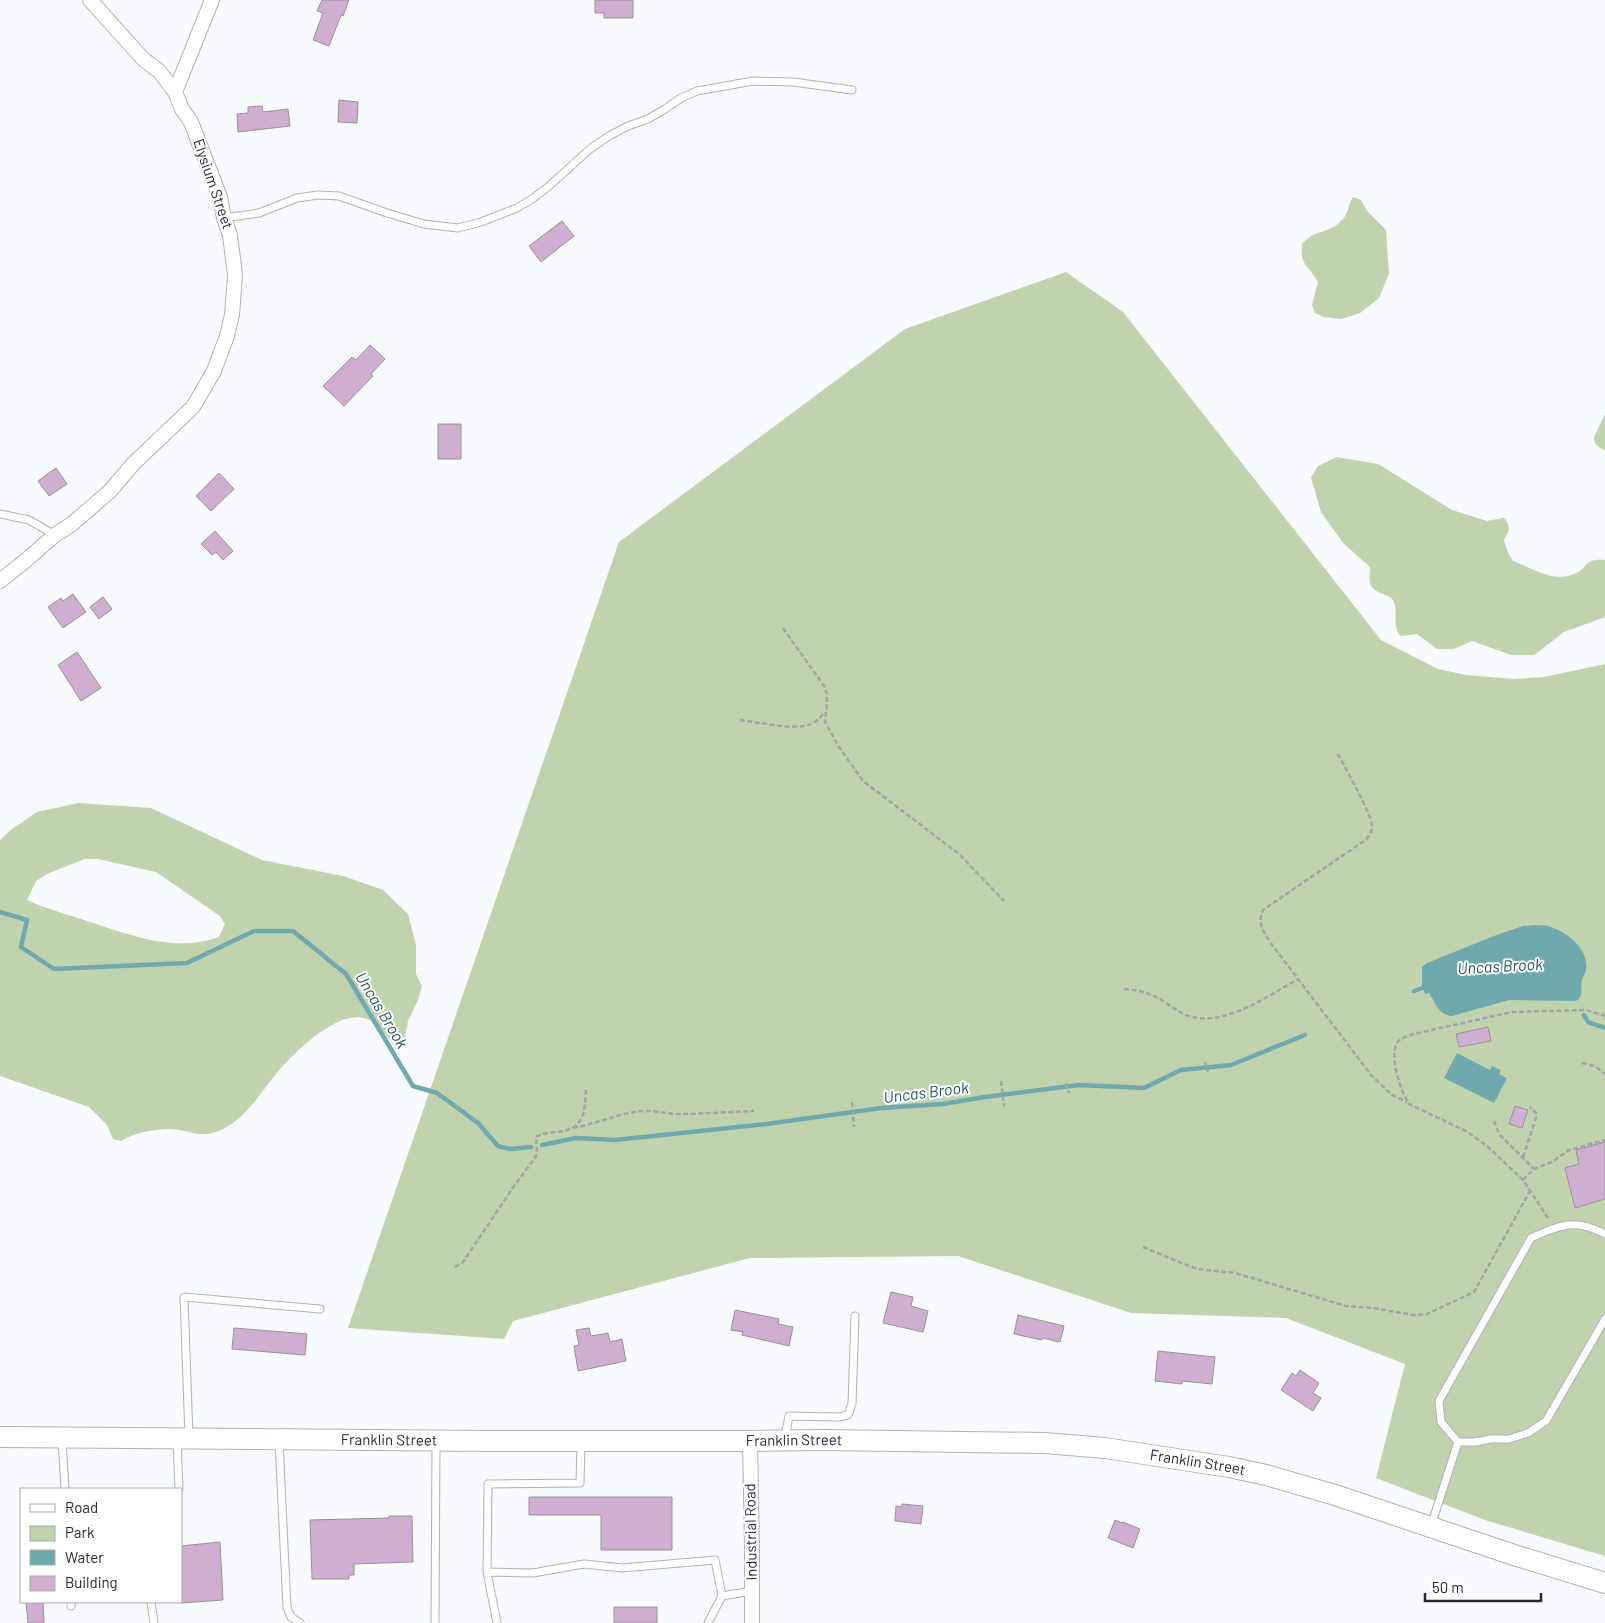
<svg xmlns="http://www.w3.org/2000/svg" width="1605" height="1623" viewBox="0 0 1605 1623" font-family="Barlow,sans-serif">
  <style>
    .green { fill: #c0d3ae; fill-rule: evenodd }
    .water { fill: #6fa8ad }
    .lines { fill: none; stroke-linecap: round; stroke-linejoin: round }
    .stream { stroke: #6fa8ad; stroke-width: 4.5 }
    .building { fill: #d0aed1; stroke: #989198 }
    .lane-casing { stroke: #aeb2bb; stroke-width: 9 }
    .street-casing { stroke: #aeb2bb; stroke-width: 16 }
    .secondary-casing { stroke: #aeb2bb; stroke-width: 22 }
    .path { stroke: #a1a3a6; stroke-width: 2.5; stroke-dasharray: 5 2.5; stroke-linecap: butt }
    .lane { stroke: #fff; stroke-width: 7 }
    .street { stroke: #fff; stroke-width: 14 }
    .secondary { stroke: #fff; stroke-width: 20 }
    .labels { text-anchor: middle; stroke-width: 4; stroke-linejoin: round; paint-order: stroke }
    .street-label { font-size: 15px; fill: #27292c; stroke: #fff }
    .water-label { font-size: 16px; font-style: italic; fill: #215458; stroke: #fff }
  </style>
  <rect width="100%" height="100%" fill="#f8fafd"/>
  <!-- green -->
  <path class="green" d="M1353,197L1361,200L1368,212L1386,230L1389,274L1379,298L1360,313L1341,319L1323,317L1315,313L1312,305L1318,282C1308,264 1300,267 1302,244C1305,241 1308,238 1311,236C1321,231 1332,230 1340,222C1349,215 1347,206 1353,197Z
    M1066,272L1123,312L1381,640L1438,669L1466,675L1513,679L1544,677L1605,664V1556L1485,1520L1376,1478L1405,1364L1286,1318L1131,1313L958,1256L750,1258L513,1321L504,1339L348,1328L619,542L905,329Z
    M1605,414V450C1598,448 1594,444 1594,437Z
    M1337,457L1378,464L1452,510L1487,521L1503,518L1506,520L1508,524L1509,530L1504,540L1508,553L1513,561C1533,568 1552,583 1574,574C1589,568 1584,558 1605,560V617L1564,632L1534,655H1511L1472,641L1454,649H1437L1417,634L1401,636C1392,628 1398,613 1394,602C1390,592 1374,596 1370,583C1369,578 1370,573 1370,567L1343,543L1321,512L1311,477L1318,466Z
    M78,803L151,808L262,860L343,876L383,890L408,914L416,945V974L422,986L418,1000L408,1021L404,1042L394,1045C387,1037 378,1023 367,1019C340,1008 298,1049 281,1068C261,1090 249,1117 221,1130C198,1140 190,1129 169,1129C153,1129 134,1133 121,1141L113,1139L107,1125L89,1107L0,1076V840L12,829L37,812ZM85,859H98L156,872L220,916L225,924L219,937C173,954 125,933 81,919C63,913 44,908 27,900L36,881L49,873Z"/>
  <!-- water -->
  <path class="water" d="M1536,925C1540,926 1544,925 1548,926C1565,931 1589,948 1586,969C1586,973 1583,976 1582,980C1580,988 1584,996 1576,1001L1509,1000L1452,1016C1439,1015 1436,1004 1429,993L1425,994L1422,986V967L1427,963L1494,936L1523,926Z
    M1457,1053L1490,1070L1492,1066L1501,1070L1499,1074L1507,1078L1494,1103L1444,1078Z"/>
  <g class="lines">
    <!-- stream -->
    <path class="stream" d="M0,912L27,920L21,947L54,969L187,963L254,931H293L346,974L413,1086L437,1093L478,1123L498,1146L510,1149L531,1147
      M1414,991L1428,986
      M1584,1015L1588,1022L1605,1028
      M542,1145L576,1138L615,1140L767,1124L881,1108L943,1104L985,1097L1079,1085L1144,1088L1181,1070L1231,1065L1305,1035"/>
  </g>
  <!-- building -->
  <path class="building" d="M322,0H349L343,16L341,15L329,46L313,40L323,13L317,11Z
    M595,0H633V18H604V13H595Z
    M339,100L358,102L357,123L338,122Z
    M262,106L263,112L288,109L290,126L238,132L237,114L248,113V107Z
    M562,221L574,236L541,262L529,246Z
    M370,345L385,359L371,374L373,376L344,406L323,386L352,357L356,360Z
    M438,424H461V459H438Z
    M56,468L67,484L49,496L38,481Z
    M219,473L234,489L211,511L196,496Z
    M215,531L233,551L223,560L216,552L212,555L201,544Z
    M73,594L86,612L63,628L48,607L61,598L63,601Z
    M103,597L112,609L99,619L90,607Z
    M77,652L101,688L81,701L58,665Z
    M1488,1027L1491,1041L1459,1047L1456,1034Z
    M1515,1106L1528,1110L1522,1128L1509,1124Z
    M1605,1142V1199L1575,1208L1565,1168L1579,1164L1576,1150Z
    M891,1292L913,1297L911,1306L928,1311L923,1332L883,1323Z
    M735,1310L779,1319L778,1324L793,1327L789,1346L742,1335L743,1332L731,1330Z
    M1018,1315L1064,1326L1060,1342L1042,1338V1340L1014,1334Z
    M234,1328L307,1334L305,1355L232,1349Z
    M589,1328L591,1336L608,1333L610,1342L622,1339L626,1361L578,1371L574,1346L579,1345L576,1330Z
    M1158,1351L1215,1357L1212,1384L1182,1381V1384L1155,1381Z
    M1300,1370L1319,1383L1313,1393L1321,1398L1313,1411L1281,1390L1292,1373L1296,1376Z
    M529,1497H672V1550H601V1515H529Z
    M902,1504L923,1506L921,1524L895,1521L896,1506L902,1507Z
    M389,1516H412L413,1562L354,1564V1575H349V1579H312L310,1520L389,1518Z
    M1115,1520L1122,1523L1123,1522L1140,1529L1133,1548L1108,1538Z
    M220,1542L223,1600L181,1603V1546Z
    M26,1602H43L44,1623H28Z
    M614,1607H657V1623H614Z"/>
  <g class="lines">
    <defs>
      <path id="lane" d="M224,218L259,213L297,198L318,195L339,196L387,213L424,224L458,228L481,222L517,208L532,199L548,187L590,149L609,136L628,126L648,119L665,109L681,98L697,91L753,81L793,82L852,90
        M0,514L29,520L55,535
        M1605,1234C1575,1218 1560,1225 1531,1238L1439,1401L1441,1422L1458,1442H1475L1491,1439H1509L1528,1433L1546,1421L1605,1319
        M189,1437L184,1297L320,1309
        M785,1438L789,1416L839,1417L848,1415L852,1404L855,1316
        M177,1439L179,1489
        M62,1440L65,1489
        M279,1442L287,1607L291,1617L300,1623
        M1431,1526L1458,1442
        M487,1572L533,1573L584,1564L622,1568L715,1560L722,1596
        M71,1602V1606
        M151,1602L154,1623
        M435,1623L436,1443
        M497,1623L487,1572L488,1484L580,1483L581,1444
        M708,1623L722,1596L752,1591"/>
      <path id="street" d="M175,92L212,0
        M0,581L25,561L55,535L72,524L110,491L134,463L193,407L214,371L227,336L232,315L235,275L230,235L224,218L220,197L191,122L182,109L175,92L159,71L144,60L90,0
        M750,1441L752,1547V1623"/>
      <g id="secondary">
        <path id="s1" d="M0,1437L490,1441H750L823,1440L1045,1443L1105,1448L1229,1467L1266,1475L1335,1495L1514,1555L1605,1583"/>
      </g>
    </defs>
    <!-- lane casing -->
    <use href="#lane" class="lane-casing"/>
    <!-- street casing -->
    <use href="#street" class="street-casing"/>
    <!-- secondary casing -->
    <use href="#secondary" class="secondary-casing"/>
    <!-- path -->
    <path class="path" d="M783,628L824,686L827,694V703L825,722L839,747L863,781L959,854L1004,901
      M740,720C756,722 794,730 808,725C815,723 819,719 824,713
      M1338,754C1345,768 1372,814 1372,827C1372,834 1367,839 1361,843L1263,910C1257,924 1263,930 1270,942L1371,1075L1392,1095L1407,1102
      M1124,989C1136,990 1147,992 1158,998C1167,1003 1175,1010 1184,1014C1219,1031 1268,996 1298,979
      M1205,1062L1208,1072
      M1582,1063L1595,1066L1605,1074
      M1001,1081L1004,1106
      M1066,1083L1069,1093
      M852,1102L854,1127
      M1494,1121L1499,1134L1534,1169
      M573,1128C594,1124 613,1116 634,1112C648,1109 662,1113 676,1114C702,1114 728,1112 754,1111
      M1523,1157L1536,1118V1113L1530,1107
      M1523,1180L1534,1169L1552,1162L1569,1150L1605,1140
      M1548,1218L1523,1180L1487,1146L1466,1131L1409,1104C1401,1092 1389,1057 1397,1043C1400,1038 1408,1036 1414,1034L1512,1012L1586,1010L1605,1016
      M1143,1247L1184,1264L1198,1269L1235,1273L1346,1306L1372,1308L1414,1315L1427,1314L1474,1292L1530,1191
      M455,1267L463,1262L512,1189L535,1158L537,1152L536,1137C542,1133 549,1133 556,1132C584,1130 585,1113 586,1089"/>
    <!-- lane -->
    <use href="#lane" class="lane"/>
    <!-- street -->
    <use href="#street" class="street"/>
    <!-- secondary -->
    <use href="#secondary" class="secondary"/>
  </g>
  <g class="labels">
    <!-- street labels -->
    <g class="street-label">
      <text transform="translate(213 184) rotate(71)" y="5">Elysium Street</text>
      <text dy="5" stroke="none"><textPath href="#s1" startOffset="389">Franklin Street</textPath></text>
      <text dy="5" stroke="none"><textPath href="#s1" startOffset="794">Franklin Street</textPath></text>
      <text dy="5" stroke="none"><textPath href="#s1" startOffset="1199">Franklin Street</textPath></text>
      <text transform="translate(751 1532) rotate(-91)" y="5">Industrial Road</text>
    </g>
    <!-- water labels -->
    <g class="water-label">
      <text transform="translate(1500 966) rotate(-3)" y="6">Uncas Brook</text>
      <text transform="translate(382 1010) rotate(59)" y="6">Uncas Brook</text>
      <text transform="translate(926 1092) rotate(-7)" y="6">Uncas Brook</text>
    </g>
  </g>
  <!-- legend -->
  <rect x="20" y="1488" width="162" height="115" fill="#ffffff" stroke="#a9a9ab"/>
  <rect x="30" y="1504" width="25" height="8" fill="#ffffff" stroke="#a9a9ab"/>
  <text x="65" y="1513" font-size="15" fill="#27292c">Road</text>
  <rect x="30" y="1526" width="25" height="15" fill="#c0d3ae" stroke="#a9a9ab"/>
  <text x="65" y="1538" font-size="15" fill="#27292c">Park</text>
  <rect x="30" y="1550" width="25" height="15" fill="#6fa8ad" stroke="#a9a9ab"/>
  <text x="65" y="1563" font-size="15" fill="#27292c">Water</text>
  <rect x="30" y="1576" width="25" height="15" fill="#d0aed1" stroke="#a9a9ab"/>
  <text x="65" y="1588" font-size="15" fill="#27292c">Building</text>
  <!-- scale -->
  <path d="M1425 1593v8h116v-8" fill="none" stroke="#27292c" stroke-width="2.5"/>
  <text x="1432" y="1593" font-size="15" fill="#27292c" stroke="#ffffff" stroke-width="4" paint-order="stroke">50 m</text>
</svg>
